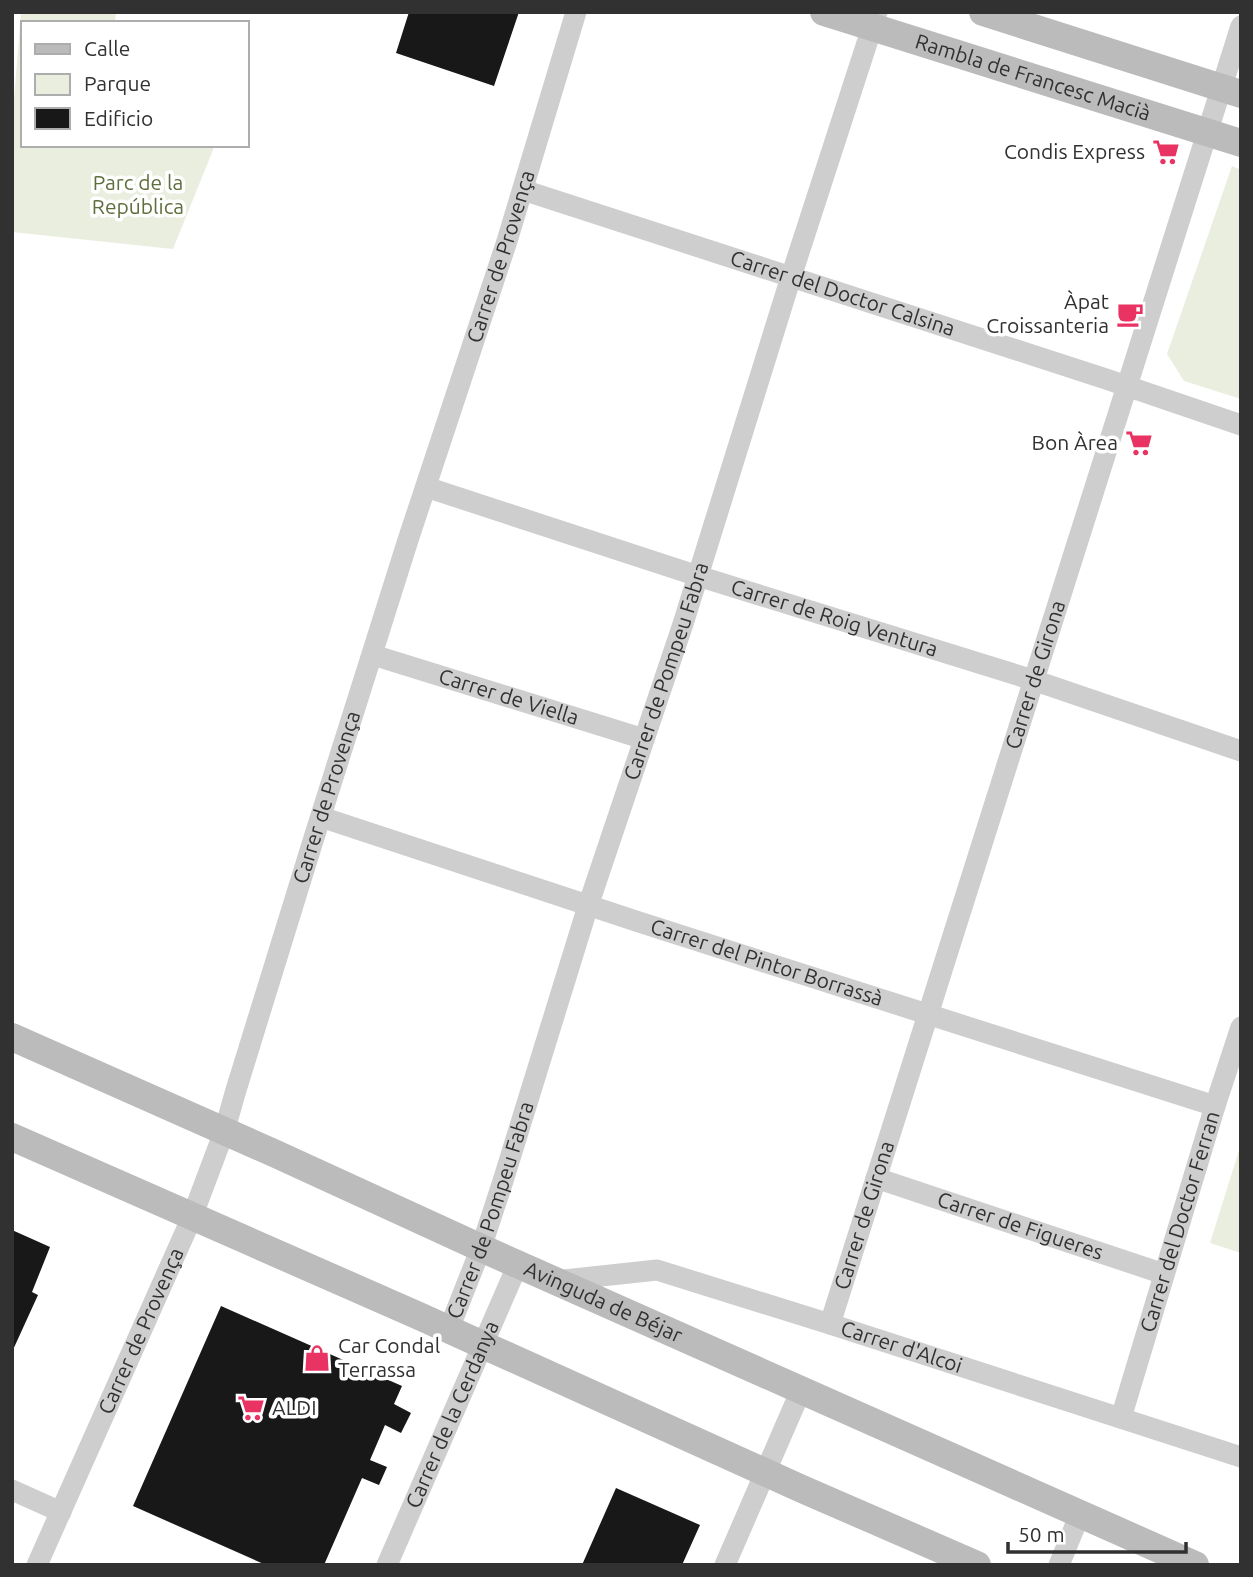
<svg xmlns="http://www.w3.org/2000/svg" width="1253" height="1577" viewBox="0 0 1253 1577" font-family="Ubuntu,sans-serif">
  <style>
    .green { fill: #eaeedf }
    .building { fill: #181818 }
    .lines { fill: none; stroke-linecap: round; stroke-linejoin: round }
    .street { stroke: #cecece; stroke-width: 21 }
    .secondary { stroke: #bbb; stroke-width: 28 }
    .labels { text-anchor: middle; stroke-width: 7; stroke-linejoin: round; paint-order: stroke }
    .street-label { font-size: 21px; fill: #313131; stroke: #fff }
    .poi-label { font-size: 21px; fill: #313131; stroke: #fff; text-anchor: end }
    .park-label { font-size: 21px; fill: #5e6f3d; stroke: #fff }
  </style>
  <rect width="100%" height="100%" fill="#fff"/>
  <!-- green -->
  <path class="green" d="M21,12H116L115,23H23V145H215L173,249L12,232V125Z
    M1232,166L1241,170V399L1184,381L1167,354Z
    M1241,1144V1253L1210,1243Z"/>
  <!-- building -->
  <path class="building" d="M409,12H519L494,86L396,53Z
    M12,1230L50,1247L32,1292L38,1295L12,1352Z
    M221,1306L402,1386L394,1404L411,1413L401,1433L385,1425L370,1460L387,1467L379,1485L362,1478L324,1565H266L133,1506Z
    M616,1488L700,1525L682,1565H582Z"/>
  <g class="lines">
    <!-- street -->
    <g class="street">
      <path id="s1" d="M523,190L1106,379L1241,425"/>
      <path id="s2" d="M426,487L698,576L1033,680L1241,751"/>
      <path id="s3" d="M373,655L644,739"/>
      <path id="s4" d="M321,817L639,922L1215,1106"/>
      <path id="s5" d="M876,1178L1164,1274"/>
      <path id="s6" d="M555,1281L657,1270L830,1324L1241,1457"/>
      <path id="s7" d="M830,1324L1241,26"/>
      <path id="s8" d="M449,1329L481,1248L503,1181L588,906L683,624L791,277L877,12"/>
      <path id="s9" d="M1121,1418L1215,1106L1241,1027"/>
      <path d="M12,1490L61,1512"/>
      <path id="s10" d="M37,1565L192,1217L224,1132L236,1090L312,844L408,540L507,241L576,12"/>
      <path id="s11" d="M387,1565L518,1264"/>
      <path d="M725,1565L801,1390"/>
      <path d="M1059,1565L1080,1514"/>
    </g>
    <!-- secondary -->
    <g class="secondary">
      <path id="s12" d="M824,12L1241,143"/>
      <path d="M983,12L1241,94"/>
      <path id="s13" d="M12,1037L276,1154L481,1248L1195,1565"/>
      <path d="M12,1137L419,1316L802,1489L977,1565"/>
    </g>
  </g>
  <!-- icons -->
  <defs>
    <symbol id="supermarket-bare" viewBox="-9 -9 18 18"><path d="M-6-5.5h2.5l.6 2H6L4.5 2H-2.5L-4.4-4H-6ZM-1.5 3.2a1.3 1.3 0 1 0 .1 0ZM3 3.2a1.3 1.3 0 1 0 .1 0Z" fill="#e93363" stroke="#fff" stroke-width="2.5" paint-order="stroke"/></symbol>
    <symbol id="cafe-bare" viewBox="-9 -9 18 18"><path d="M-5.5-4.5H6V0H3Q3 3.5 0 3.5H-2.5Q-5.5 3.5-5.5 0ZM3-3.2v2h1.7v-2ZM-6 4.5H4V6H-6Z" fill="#e93363" stroke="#fff" stroke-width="2.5" paint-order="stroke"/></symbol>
    <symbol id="shop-bare" viewBox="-9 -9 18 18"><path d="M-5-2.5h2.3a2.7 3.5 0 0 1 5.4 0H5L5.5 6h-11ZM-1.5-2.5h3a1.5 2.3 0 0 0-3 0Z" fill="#e93363" stroke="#fff" stroke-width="2.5" paint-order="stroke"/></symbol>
  </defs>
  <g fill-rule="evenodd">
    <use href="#supermarket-bare" x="1147" y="133" width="38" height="38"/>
    <use href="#cafe-bare" x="1111" y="295" width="38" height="38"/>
    <use href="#supermarket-bare" x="1120" y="424" width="38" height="38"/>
    <use href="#shop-bare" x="298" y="1339" width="38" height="38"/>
    <use href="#supermarket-bare" x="232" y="1389" width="38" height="38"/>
  </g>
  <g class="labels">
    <!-- street labels -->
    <g class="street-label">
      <text dy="7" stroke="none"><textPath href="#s12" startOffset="219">Rambla de Francesc Macià</textPath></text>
      <text dy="7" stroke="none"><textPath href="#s10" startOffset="1390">Carrer de Provença</textPath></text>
      <text dy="7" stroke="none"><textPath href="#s1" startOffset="336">Carrer del Doctor Calsina</textPath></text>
      <text dy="7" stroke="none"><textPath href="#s2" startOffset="429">Carrer de Roig Ventura</textPath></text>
      <text dy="7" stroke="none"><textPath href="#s8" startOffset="693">Carrer de Pompeu Fabra</textPath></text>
      <text dy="7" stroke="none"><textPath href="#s7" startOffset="681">Carrer de Girona</textPath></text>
      <text dy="7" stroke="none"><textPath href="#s3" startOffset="142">Carrer de Viella</textPath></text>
      <text dy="7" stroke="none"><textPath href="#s10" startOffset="822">Carrer de Provença</textPath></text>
      <text dy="7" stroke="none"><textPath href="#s4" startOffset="469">Carrer del Pintor Borrassà</textPath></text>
      <text dy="7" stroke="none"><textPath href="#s8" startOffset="126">Carrer de Pompeu Fabra</textPath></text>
      <text dy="7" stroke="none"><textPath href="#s7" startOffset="114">Carrer de Girona</textPath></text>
      <text dy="7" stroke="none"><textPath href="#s9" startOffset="205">Carrer del Doctor Ferran</textPath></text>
      <text dy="7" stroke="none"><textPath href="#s5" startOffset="152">Carrer de Figueres</textPath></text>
      <text dy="7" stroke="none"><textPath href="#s13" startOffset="648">Avinguda de Béjar</textPath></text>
      <text dy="7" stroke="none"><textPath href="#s10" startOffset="256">Carrer de Provença</textPath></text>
      <text dy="7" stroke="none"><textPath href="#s6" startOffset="359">Carrer d'Alcoi</textPath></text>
      <text dy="7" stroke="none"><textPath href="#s11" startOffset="164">Carrer de la Cerdanya</textPath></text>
    </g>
    <!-- poi labels -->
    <g class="poi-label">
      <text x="1145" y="159">Condis Express</text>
      <text x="1109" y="309">Àpat<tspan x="1109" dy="24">Croissanteria</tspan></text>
      <text x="1118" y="450">Bon Àrea</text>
      <text x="338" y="1353" text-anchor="start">Car Condal<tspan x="338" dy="24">Terrassa</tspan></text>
      <text x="272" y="1415" text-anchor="start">ALDI</text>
    </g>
    <!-- park labels -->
    <g class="park-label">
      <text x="138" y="190">Parc de la<tspan x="138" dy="24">República</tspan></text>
    </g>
  </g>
  <!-- border -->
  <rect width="1253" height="1577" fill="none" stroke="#313131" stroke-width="28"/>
  <!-- legend -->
  <rect x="21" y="21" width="228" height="126" fill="#ffffff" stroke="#adadad" stroke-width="2"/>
  <rect x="35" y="44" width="35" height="10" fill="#bbbbbb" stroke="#adadad" stroke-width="2"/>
  <text x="84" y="56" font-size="21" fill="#313131">Calle</text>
  <rect x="35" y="74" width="35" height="21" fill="#eaeedf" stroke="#adadad" stroke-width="2"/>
  <text x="84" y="91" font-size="21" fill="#313131">Parque</text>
  <rect x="35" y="108" width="35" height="21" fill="#181818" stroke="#adadad" stroke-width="2"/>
  <text x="84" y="126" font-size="21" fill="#313131">Edificio</text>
  <!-- scale -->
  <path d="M1008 1542v10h178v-10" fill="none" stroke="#313131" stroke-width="3.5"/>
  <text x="1018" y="1542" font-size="21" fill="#313131" stroke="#ffffff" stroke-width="5" paint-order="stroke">50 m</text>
</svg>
